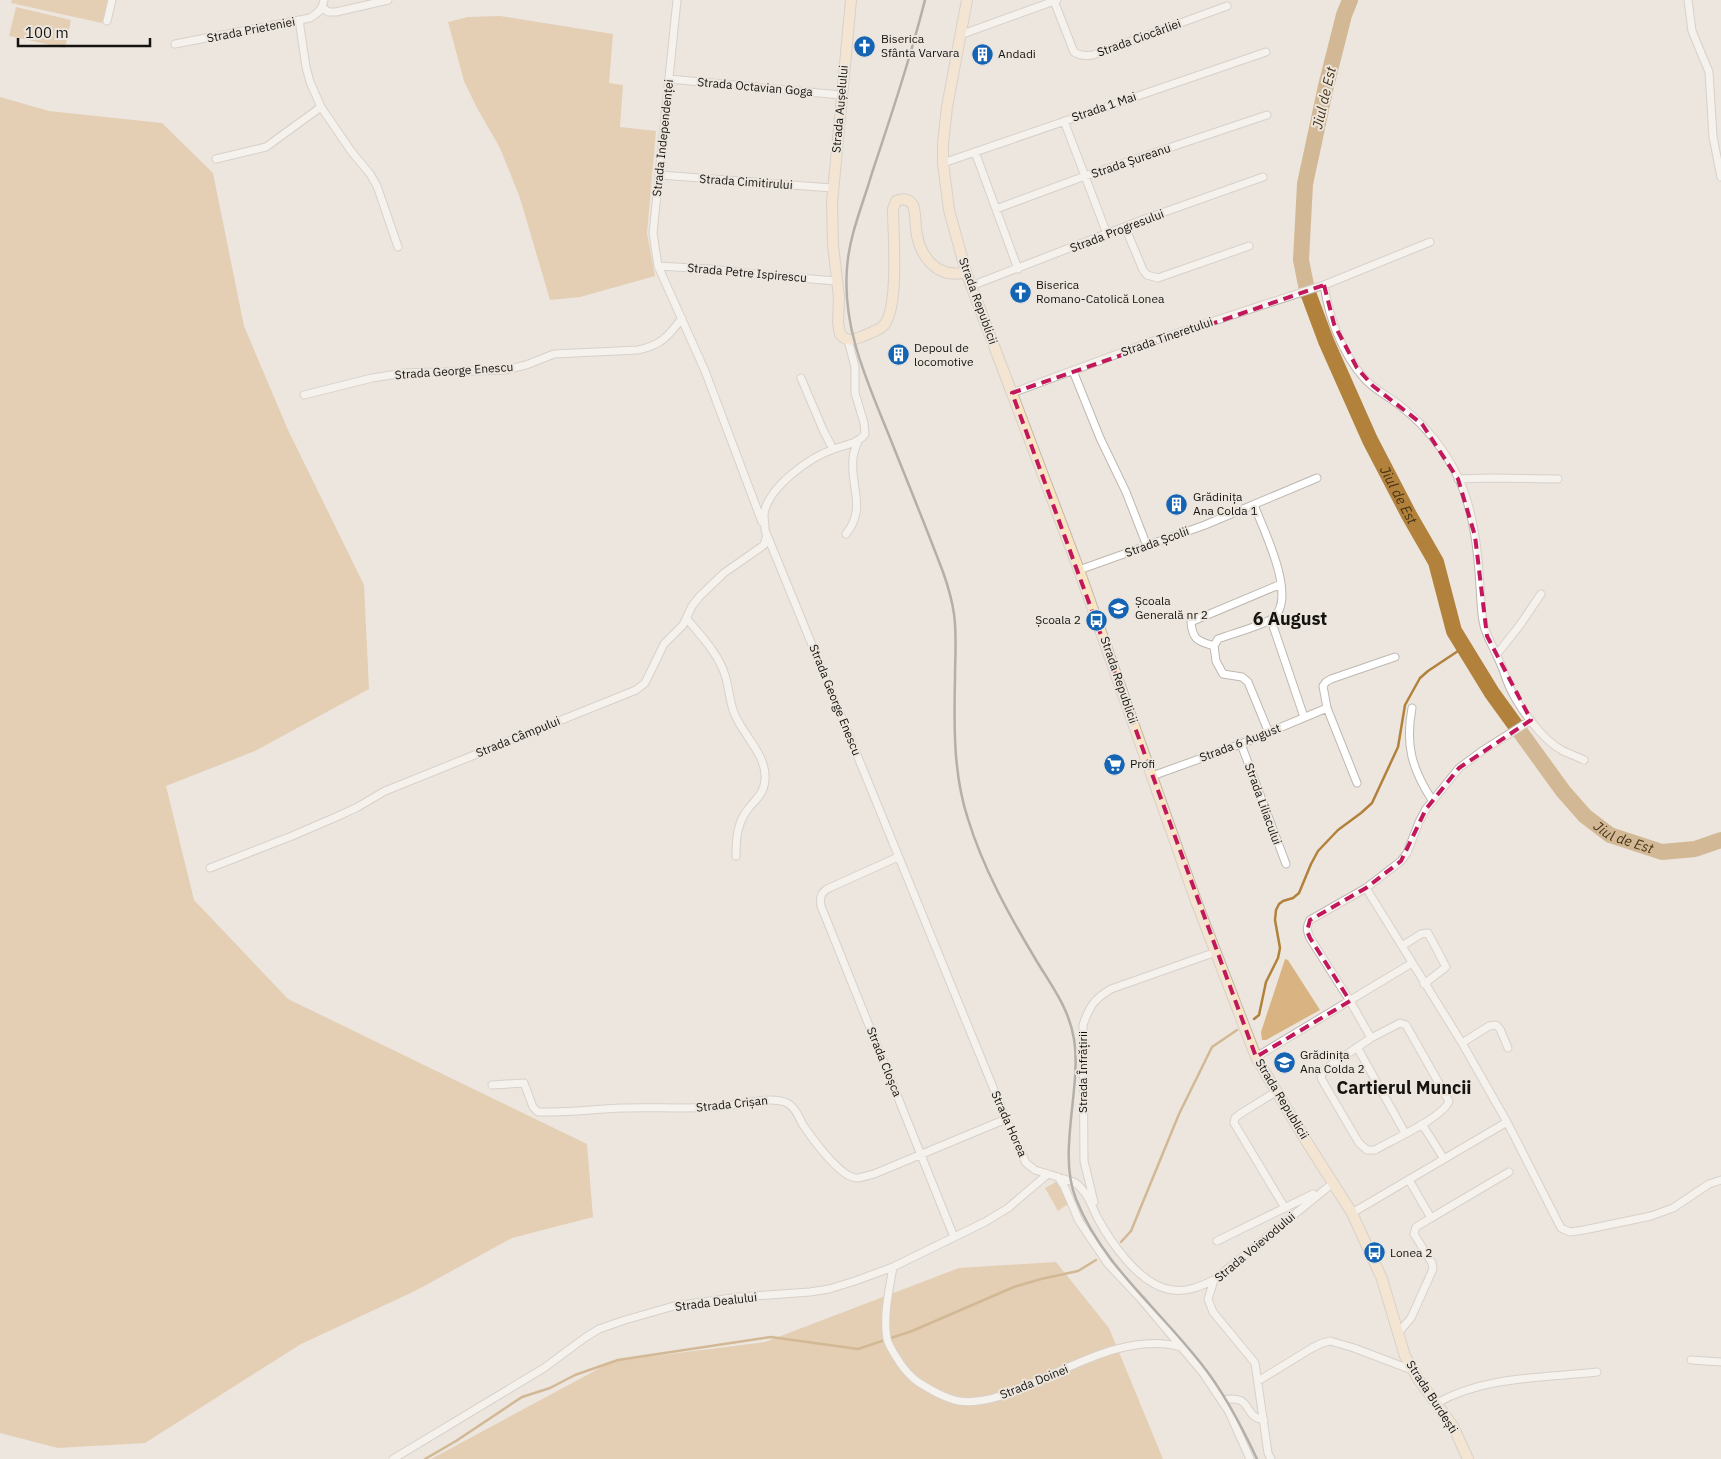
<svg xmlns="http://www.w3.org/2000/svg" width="1721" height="1459" viewBox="0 0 1721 1459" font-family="'IBM Plex Sans',sans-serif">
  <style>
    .green { fill: #d9b382 }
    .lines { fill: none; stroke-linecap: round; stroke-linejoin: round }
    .stream { stroke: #b2823d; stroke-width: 2.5 }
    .river { stroke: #b2823d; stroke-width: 16 }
    .street-casing { stroke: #beb8b1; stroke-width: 9 }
    .secondary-casing { stroke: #beb8b1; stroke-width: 12 }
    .street { stroke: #fff; stroke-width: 7 }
    .secondary { stroke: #fae5c2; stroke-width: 10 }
    .rail { stroke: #716d68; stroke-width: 2.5 }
    .marked { fill: none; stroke: #c2185b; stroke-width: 4; stroke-dasharray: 10 6; stroke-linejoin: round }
    .labels { text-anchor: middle; stroke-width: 4; stroke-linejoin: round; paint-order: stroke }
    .street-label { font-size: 12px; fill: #151310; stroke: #ece6de }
    .poi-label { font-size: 12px; fill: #151310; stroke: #ece6de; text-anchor: start }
    .water-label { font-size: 14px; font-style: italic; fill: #473214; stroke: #ece6de }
    .district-label { font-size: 18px; font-weight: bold; fill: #151310; stroke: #ece6de }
  </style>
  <rect width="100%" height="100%" fill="#ece6de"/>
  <!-- green -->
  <path class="green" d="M12,0H108L102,23L11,3Z
    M16,7L71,20L65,48L9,36Z
    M500,16L613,34L609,83L623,85L620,127L656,131L647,233L655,276L580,297L550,300L520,198L500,148L477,108L464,81L448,22L468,17Z
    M0,97L49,111L162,123L213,173L244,326L288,430L364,585L369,689L255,751L166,786L194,900L288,999L587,1144L593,1217L512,1238L415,1291L301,1344L145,1443L58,1448L0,1433Z
    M1285,959L1288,960L1320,1010L1266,1040H1262L1261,1032Z
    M1058,1181L1068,1204L1058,1211L1045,1188Z
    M1056,1262L1109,1328L1163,1459H431L613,1361L765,1342L959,1268Z"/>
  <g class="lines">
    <!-- stream -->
    <path class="stream" d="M1254,1019L1259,1015L1266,982L1278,958L1280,948L1275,920L1276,910L1279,904L1283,901L1293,898L1299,893L1311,864L1318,851L1338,830L1361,813L1372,803L1398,747L1405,705L1420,678L1428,671L1464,647
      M1121,1242L1131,1231L1179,1114L1212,1047L1237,1030
      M425,1459L456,1441L522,1397L550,1388L575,1375L618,1360L771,1337L858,1349L912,1331L1014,1287L1041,1279L1078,1271L1096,1260"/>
    <!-- river -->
    <path class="river" id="s1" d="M1350,0L1344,15L1326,86L1305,184L1301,260L1307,290L1326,341L1370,440L1409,515L1436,562L1454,631L1492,693L1563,791L1585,816L1610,835L1662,852L1695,849L1721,840"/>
    <defs>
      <path id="street" d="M677,0L653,233L658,266L705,371L762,522
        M1688,0L1692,31L1709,72L1713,137L1721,177
        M1054,1L1074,52C1080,56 1086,56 1093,55L1227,6
        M322,7L328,12H336L388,0
        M299,20L306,67L310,82L321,107L351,151L370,174L377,186L398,247
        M107,21L112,0
        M960,35L1057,0
        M175,44L310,18C318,13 322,10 324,0
        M669,79L841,95
        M1064,121L1107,234
        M975,152L1018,269
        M216,159L266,147L321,107
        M943,163L1266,52
        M660,175L832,188
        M996,209L1085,176L1267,115
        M1125,227L1143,270L1147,275L1158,278L1249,246
        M658,266L711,269L763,275L836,281
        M1324,285C1329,318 1342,353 1364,378C1375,391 1391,397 1403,408C1427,427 1446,452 1459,479C1474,513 1478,551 1480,587C1481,598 1481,610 1483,621C1485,634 1492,644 1497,656C1501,664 1504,672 1507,681C1516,704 1541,739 1563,751C1570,754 1578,757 1584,760
        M971,286L1142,220L1263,177
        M848,340L855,367V393L864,423L865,434C858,444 844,445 834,449C810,457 768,487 764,514C764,519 765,525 765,530L1006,1119L1026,1163L1035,1170L1074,1182C1087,1191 1091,1204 1097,1217C1111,1243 1141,1287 1173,1290C1188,1292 1201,1286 1214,1280
        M1073,371L1100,438L1126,492L1147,546
        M801,378L824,432L833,449
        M1012,393L1150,342L1324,285L1430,242
        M304,395L372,378L404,373L505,370L526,365L554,354L638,350C661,345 668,337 682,318
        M1458,479L1490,478L1558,479
        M1254,505C1263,529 1301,603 1270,620C1255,628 1234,633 1218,639L1214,646L1216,661L1223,674L1242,677L1248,682L1269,733
        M846,534C867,508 850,487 853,459C853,453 856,447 858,441
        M1079,570L1205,525L1317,478
        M687,619C701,636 718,653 725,675C730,690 729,706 737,719C747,739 767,757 765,780C764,794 755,800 748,809C737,823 736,839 736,856
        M1271,620L1304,717
        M1214,646C1199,641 1193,641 1191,623L1193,621L1281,584
        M1497,654L1520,625L1541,594
        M1412,708C1405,745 1412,769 1432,800
        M1241,744L1286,864
        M1152,776L1241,744L1327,708
        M1357,783L1327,708L1323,686L1326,682L1331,679L1395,657
        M898,857L827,889C820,894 820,898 821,906L954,1237
        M210,868L292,836L336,817L356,808L385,791L636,690L645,683L664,644L683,625L692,606L700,596L724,573L764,545L767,535
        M1366,888L1462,1043L1507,1122L1561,1228L1570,1232L1584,1230L1651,1216L1673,1208L1709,1184L1721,1180
        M1402,946L1421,934L1428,933L1446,967L1424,984
        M1400,1023L1406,1025L1449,1101C1444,1117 1390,1141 1375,1150H1367L1359,1143L1322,1080L1321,1076L1325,1069L1371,1038Z
        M1371,1038L1350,1001L1310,938C1307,931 1306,927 1310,920L1366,888L1401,861L1407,853L1419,822L1426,809L1459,768L1482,751L1531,720
        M1462,1043L1489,1026L1496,1025L1500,1029L1508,1048
        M1357,1047L1405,1133
        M1256,1057L1412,963
        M492,1085L524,1083L533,1107L538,1112C566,1113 594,1109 622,1108C653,1107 685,1109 717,1107C736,1106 766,1096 785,1102C794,1105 799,1117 803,1125C812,1138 840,1177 856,1178C861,1178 869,1175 874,1174L1006,1119
        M1277,1091L1240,1114L1235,1118L1234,1123L1285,1208
        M1422,1124L1444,1159
        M1058,1177L1064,1186L1079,1221L1108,1264L1141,1299L1203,1373L1229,1412L1250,1459
        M1094,1202L1084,1161L1083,1025C1089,1007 1094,999 1111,989L1216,952
        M1352,1213L1507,1122
        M1431,1218L1509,1172
        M1217,1241L1313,1194
        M893,1267C889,1290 883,1316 887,1339C889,1347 896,1356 900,1363C905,1370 911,1377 918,1382C931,1390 944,1398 959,1401C981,1404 1002,1396 1022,1388C1070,1368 1128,1332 1181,1347
        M1398,1333L1411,1318L1433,1269L1432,1263L1414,1234L1416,1227L1431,1218L1409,1180
        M1691,1360L1721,1362
        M1258,1381L1312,1348L1322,1343L1330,1341L1354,1348L1412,1370
        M1221,1400C1256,1394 1240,1416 1264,1420
        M1437,1403C1485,1376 1543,1378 1597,1372
        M393,1459L544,1368L586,1337L599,1329L625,1320L674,1306L739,1297L810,1292L829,1289L855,1281L893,1267L985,1222L1008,1208L1048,1174
        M1271,1459L1268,1453L1255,1363L1213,1312L1208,1299L1214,1280L1333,1183"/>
      <path id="secondary" d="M851,0L832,203L833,245L839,297L838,323L840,334C846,342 853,340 861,337C867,334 877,331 882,327C900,313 893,232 893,209L896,201C903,198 909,199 913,205C916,213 915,221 916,229C919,256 937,280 966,272
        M967,0L947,107L943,144V163L949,210L966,272L1079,570L1196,901L1256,1057L1303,1136L1352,1213L1382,1279L1405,1356L1418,1379L1453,1426L1468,1459"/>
    </defs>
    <!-- street casing -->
    <use href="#street" class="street-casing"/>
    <!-- secondary casing -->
    <use href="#secondary" class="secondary-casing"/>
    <!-- street -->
    <use href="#street" class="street"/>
    <!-- secondary -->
    <use href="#secondary" class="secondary"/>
    <!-- rail -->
    <path class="rail" d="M925,0C910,59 891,116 872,173C863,204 849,236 847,268C842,329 868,383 890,438C908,483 926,527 943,572C948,586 952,600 954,614C957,635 955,657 955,678C954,724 953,774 968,819C983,868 1009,915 1036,960C1051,985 1069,1008 1074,1039C1082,1087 1057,1153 1076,1199C1102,1265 1161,1311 1203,1366C1225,1394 1242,1427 1257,1459"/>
  </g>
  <!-- marked area -->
  <path d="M0 0H1721V1459H0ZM1324,285L1334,324L1357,368L1373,386L1422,424L1458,479L1475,536L1487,636L1531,720L1459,768L1426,809L1401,861L1366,888L1310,920L1307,931L1310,938L1350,1001L1256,1057L1012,393Z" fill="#ece6de" fill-opacity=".55" fill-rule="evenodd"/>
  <path class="marked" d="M1324,285L1334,324L1357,368L1373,386L1422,424L1458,479L1475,536L1487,636L1531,720L1459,768L1426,809L1401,861L1366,888L1310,920L1307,931L1310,938L1350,1001L1256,1057L1012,393Z"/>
  <!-- icons -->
  <defs>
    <symbol id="church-disc" viewBox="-11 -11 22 22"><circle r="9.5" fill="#1564b3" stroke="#ece6de"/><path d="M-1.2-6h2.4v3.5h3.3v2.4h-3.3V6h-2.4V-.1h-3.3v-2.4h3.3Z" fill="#fff"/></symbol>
    <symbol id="building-disc" viewBox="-11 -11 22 22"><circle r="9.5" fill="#1564b3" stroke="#ece6de"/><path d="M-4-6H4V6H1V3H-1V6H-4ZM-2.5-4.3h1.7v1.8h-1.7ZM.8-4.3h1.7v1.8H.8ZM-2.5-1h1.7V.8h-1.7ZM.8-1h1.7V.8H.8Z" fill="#fff"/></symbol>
    <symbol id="school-disc" viewBox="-11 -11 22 22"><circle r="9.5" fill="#1564b3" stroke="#ece6de"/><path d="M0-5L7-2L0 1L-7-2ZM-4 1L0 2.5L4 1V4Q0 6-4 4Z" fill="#fff"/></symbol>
    <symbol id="bus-disc" viewBox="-11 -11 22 22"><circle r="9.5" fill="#1564b3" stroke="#ece6de"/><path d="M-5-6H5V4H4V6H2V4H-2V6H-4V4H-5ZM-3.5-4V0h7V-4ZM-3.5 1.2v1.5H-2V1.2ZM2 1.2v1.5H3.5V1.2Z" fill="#fff"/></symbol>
    <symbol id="supermarket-disc" viewBox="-11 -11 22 22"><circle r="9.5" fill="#1564b3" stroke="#ece6de"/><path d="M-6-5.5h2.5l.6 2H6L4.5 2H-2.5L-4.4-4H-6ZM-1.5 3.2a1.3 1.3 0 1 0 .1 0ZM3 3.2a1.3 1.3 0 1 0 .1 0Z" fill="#fff"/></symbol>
  </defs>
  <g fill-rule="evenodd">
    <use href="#church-disc" x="852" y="34" width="25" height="25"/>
    <use href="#building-disc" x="970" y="42" width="25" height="25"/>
    <use href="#church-disc" x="1008" y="280" width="25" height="25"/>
    <use href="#building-disc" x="886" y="342" width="25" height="25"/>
    <use href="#building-disc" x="1164" y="492" width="25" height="25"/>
    <use href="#school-disc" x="1106" y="596" width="25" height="25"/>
    <use href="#bus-disc" x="1084" y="608" width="25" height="25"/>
    <use href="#supermarket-disc" x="1102" y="752" width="25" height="25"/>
    <use href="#school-disc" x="1272" y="1050" width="25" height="25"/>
    <use href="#bus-disc" x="1362" y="1240" width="25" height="25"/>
  </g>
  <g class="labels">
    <!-- street labels -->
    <g class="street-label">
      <text transform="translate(251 30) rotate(-11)" y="4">Strada Prieteniei</text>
      <text transform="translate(1139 38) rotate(-20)" y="4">Strada Ciocârliei</text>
      <text transform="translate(755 87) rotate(5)" y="4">Strada Octavian Goga</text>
      <text transform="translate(1104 107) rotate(-19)" y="4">Strada 1 Mai</text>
      <text transform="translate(840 109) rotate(-85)" y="4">Strada Aușelului</text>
      <text transform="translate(663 138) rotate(-84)" y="4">Strada Independenței</text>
      <text transform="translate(1131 161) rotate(-19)" y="4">Strada Șureanu</text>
      <text transform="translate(746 182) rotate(4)" y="4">Strada Cimitirului</text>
      <text transform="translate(1117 231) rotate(-21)" y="4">Strada Progresului</text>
      <text transform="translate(747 273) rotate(5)" y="4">Strada Petre Ispirescu</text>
      <text transform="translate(978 301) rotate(70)" y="4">Strada Republicii</text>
      <text transform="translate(1167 337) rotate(-19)" y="4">Strada Tineretului</text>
      <text transform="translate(454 371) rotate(-4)" y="4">Strada George Enescu</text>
      <text transform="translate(1157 542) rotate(-20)" y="4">Strada Școlii</text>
      <text transform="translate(1119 680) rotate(71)" y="4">Strada Republicii</text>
      <text transform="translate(835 700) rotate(68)" y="4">Strada George Enescu</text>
      <text transform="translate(518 737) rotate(-22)" y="4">Strada Câmpului</text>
      <text transform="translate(1240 743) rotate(-21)" y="4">Strada 6 August</text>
      <text transform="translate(1263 804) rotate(70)" y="4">Strada Liliacului</text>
      <text transform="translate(884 1062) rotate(68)" y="4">Strada Cloșca</text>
      <text transform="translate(1083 1072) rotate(-90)" y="4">Strada Înfrățirii</text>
      <text transform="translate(1282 1099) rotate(59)" y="4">Strada Republicii</text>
      <text transform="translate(732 1104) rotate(-6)" y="4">Strada Crișan</text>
      <text transform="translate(1009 1124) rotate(66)" y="4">Strada Horea</text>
      <text transform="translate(1255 1247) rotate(-40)" y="4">Strada Voievodului</text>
      <text transform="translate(716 1302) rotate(-7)" y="4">Strada Dealului</text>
      <text transform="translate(1034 1382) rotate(-22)" y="4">Strada Doinei</text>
      <text transform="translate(1432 1397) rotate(57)" y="4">Strada Burdești</text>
    </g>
    <!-- poi labels -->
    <g class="poi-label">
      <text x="881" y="43">Biserica<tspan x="881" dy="14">Sfânta Varvara</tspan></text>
      <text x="998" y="58">Andadi</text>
      <text x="1036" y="289">Biserica<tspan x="1036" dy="14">Romano-Catolică Lonea</tspan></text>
      <text x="914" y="352">Depoul de<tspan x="914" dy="14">locomotive</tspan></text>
      <text x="1193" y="501">Grădinița<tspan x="1193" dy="14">Ana Colda 1</tspan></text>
      <text x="1135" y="605">Școala<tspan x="1135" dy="14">Generală nr 2</tspan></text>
      <text x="1081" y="624" text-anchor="end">Școala 2</text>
      <text x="1130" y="768">Profi</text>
      <text x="1300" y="1059">Grădinița<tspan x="1300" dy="14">Ana Colda 2</tspan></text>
      <text x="1390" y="1257">Lonea 2</text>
    </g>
    <!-- water labels -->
    <g class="water-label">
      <text transform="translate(1324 98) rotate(-77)" y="5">Jiul de Est</text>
      <text dy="5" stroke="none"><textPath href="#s1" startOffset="521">Jiul de Est</textPath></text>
      <text dy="5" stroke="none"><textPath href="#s1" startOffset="941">Jiul de Est</textPath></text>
    </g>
    <!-- district labels -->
    <g class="district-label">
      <text x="1290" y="625">6 August</text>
      <text x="1404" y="1094">Cartierul Muncii</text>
    </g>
  </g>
  <!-- scale -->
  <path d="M18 38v8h132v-8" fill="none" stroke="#151310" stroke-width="2.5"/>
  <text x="25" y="38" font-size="15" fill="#151310" stroke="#ece6de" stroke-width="4" paint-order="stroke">100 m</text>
</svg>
